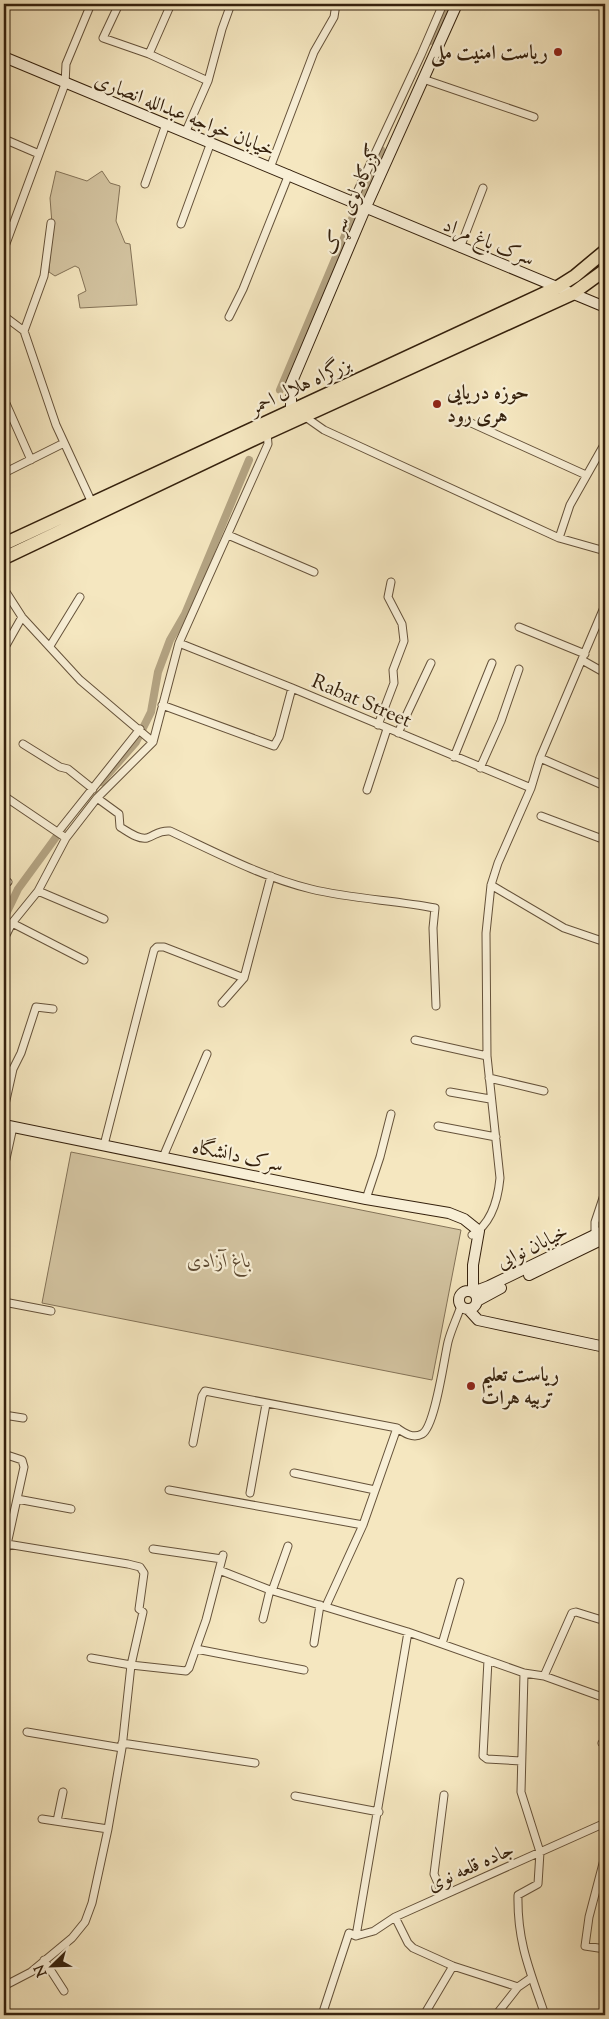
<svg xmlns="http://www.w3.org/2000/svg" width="609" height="2019" viewBox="0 0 609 2019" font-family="'Sorts Mill Goudy',Amiri,serif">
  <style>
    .green { fill: #d4c5a2; stroke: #847358 }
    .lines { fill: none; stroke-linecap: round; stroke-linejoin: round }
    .canal { stroke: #b4a483; stroke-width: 8 }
    .street-casing { stroke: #65523a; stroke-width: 9 }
    .secondary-casing { stroke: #35210d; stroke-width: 12 }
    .highway-casing { stroke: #35210d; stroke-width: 15 }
    .street { stroke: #f8efd6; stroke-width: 7 }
    .secondary { stroke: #f8efd6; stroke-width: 10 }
    .highway { stroke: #f5e7c0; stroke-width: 12 }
    .poi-dot { fill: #8f2418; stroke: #f8efd6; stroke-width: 2 }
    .labels { text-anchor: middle; stroke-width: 4.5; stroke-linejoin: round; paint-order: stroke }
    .poi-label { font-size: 20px; font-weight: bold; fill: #35210d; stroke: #f8efd6; text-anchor: start }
    .street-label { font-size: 20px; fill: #35210d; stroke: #f8efd6 }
    .park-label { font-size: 20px; font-style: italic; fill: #5d4a32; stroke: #f8efd6 }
  </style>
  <rect width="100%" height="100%" fill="#f5e7c0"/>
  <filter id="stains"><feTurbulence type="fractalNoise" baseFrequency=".004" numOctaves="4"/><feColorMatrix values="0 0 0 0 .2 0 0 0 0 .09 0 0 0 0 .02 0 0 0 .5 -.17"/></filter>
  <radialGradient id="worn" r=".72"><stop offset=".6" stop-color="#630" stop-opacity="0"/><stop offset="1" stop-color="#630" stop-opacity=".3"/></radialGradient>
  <!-- green -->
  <path class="green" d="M56,171L87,181L102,171L110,183L120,186L116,221L125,243L130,244L137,305L80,308L78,295L86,291L79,268L75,266L55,276L49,272L52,224L50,198Z
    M71,1152L461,1230L432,1380L42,1303Z"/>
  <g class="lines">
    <!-- canal -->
    <path class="canal" d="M430,41L448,4
      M280,390L381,150
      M101,782L136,742L151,712L158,672L170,640L185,614L249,460
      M4,918L18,889L62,829"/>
    <defs>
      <path id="street" d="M119,4L103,38L149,54L208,81
        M149,54L171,4
        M423,79L534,117
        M186,131L208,81L222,29L231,4
        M4,139L39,154
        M270,168L314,52L334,17L336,4
        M145,184L166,124
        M352,203L421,55L443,4
        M4,224L12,227
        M181,224L211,142
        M460,248L483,188
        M4,249L65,84L66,64L91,4
        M4,316L24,331L56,425L93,505
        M229,317L243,289L289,174
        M24,331L44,276L51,223
        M4,399L31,460
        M304,416L324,430L559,538L605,551
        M469,422L586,475
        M4,473L64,443
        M228,535L314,572
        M559,538L570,505L605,443
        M4,589L22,617L80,680L153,742
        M519,627L585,654
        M179,643L292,688L531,788
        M50,646L80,597
        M4,649L22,617
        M582,660L605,673
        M162,705L274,746L279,737L292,688
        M378,725L394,683L393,670L404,641L402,624L388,597L391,582
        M398,733L431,663
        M23,744L60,767L68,769L93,789
        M454,757L492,663
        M540,758L605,786
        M480,768L501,721L519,669
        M367,790L387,729
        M4,796L66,838
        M97,798L119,814L120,827C127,831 138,840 147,838C156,835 159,830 170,831C215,852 262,877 311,889C352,899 394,900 435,908L433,928L436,1006
        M541,816L605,840
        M58,832L140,729
        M4,879L8,882
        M491,885L564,928L605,942
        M38,891L104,919
        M12,923L84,960
        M4,939L12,923L38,891L66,838L97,798L153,742L179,643L268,444L267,433
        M222,1003L244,978L271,876
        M415,1040L487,1056
        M489,1078L544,1091
        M450,1092L490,1099
        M4,1109L13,1069L21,1053L36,1007L53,1009
        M438,1126L496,1137
        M104,1145L154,950L157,947H164L244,978
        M163,1157L207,1054
        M4,1168L13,1127
        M366,1199L380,1157L391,1114
        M472,1235C491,1224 498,1199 500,1178L487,1056L486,933L491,885L498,863L531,788L540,758L605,605
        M595,1235V1222L605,1192
        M4,1302L51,1311
        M4,1415L23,1418
        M193,1443L202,1396L205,1391L397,1428
        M4,1454L22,1460L24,1467L4,1558
        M294,1473L375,1490
        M169,1490L363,1525
        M250,1493L266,1404
        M17,1499L71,1509
        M153,1549L222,1559
        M219,1570L270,1590L408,1632L524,1673L544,1676L605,1698
        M272,1591L288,1546
        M326,1606L363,1525L397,1428C404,1433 413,1439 422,1434C435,1427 444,1359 448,1342C451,1330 457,1318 461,1306
        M263,1619L270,1590
        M314,1643L320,1605
        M442,1644L460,1582
        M196,1649L304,1670
        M91,1658L131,1665L186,1671L189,1668L206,1620L223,1555
        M488,1660L483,1756L487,1759L521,1761
        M524,1673L521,1792L540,1852L538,1884L518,1895C517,1942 530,1971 545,2015
        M544,1676L572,1613L576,1612L605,1621
        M27,1732L122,1748
        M122,1743L255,1763
        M602,1743L605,1745
        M295,1796L379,1812
        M42,1819L108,1829
        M57,1821L63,1792
        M605,1856L589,1917L585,1946L605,1949
        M443,1895L434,1874L444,1795
        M395,1917L408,1943L413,1948L453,1966L518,1987
        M356,1936L408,1632
        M44,1960L64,1991
        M4,1986L31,1972L72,1938L85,1922L92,1903L108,1829L122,1748L131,1665L143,1612L139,1609L144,1573L140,1567L128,1564L7,1544
        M322,2015L349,1933L356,1936L374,1931L395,1917L605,1823
        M424,2015L453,1966
        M496,2015L518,1987L531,1978"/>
      <path id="secondary" d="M4,57L605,307
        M291,411V384L365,209L457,4
        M4,1125L366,1199L449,1213L464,1219L479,1231L473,1265V1292L489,1286L605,1230
        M529,1275L605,1238
        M459 1300a9 9 0 1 1 18 0a9 9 0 1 1-18 0Z
        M477,1301L501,1288
        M468,1309L478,1320L605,1347"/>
      <path id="highway" d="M4,544L556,288L575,276L605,251
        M4,558L267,433L572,294L605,270"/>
    </defs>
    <!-- street casing -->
    <use href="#street" class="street-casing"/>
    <!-- secondary casing -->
    <use href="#secondary" class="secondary-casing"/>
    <!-- highway casing -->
    <use href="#highway" class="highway-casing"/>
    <!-- street -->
    <use href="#street" class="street"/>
    <!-- secondary -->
    <use href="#secondary" class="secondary"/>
    <!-- highway -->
    <use href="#highway" class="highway"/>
  </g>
  <!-- markers -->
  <g class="poi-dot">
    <circle cx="558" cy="52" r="5"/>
    <circle cx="437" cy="404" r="5"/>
    <circle cx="471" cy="1386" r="5"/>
  </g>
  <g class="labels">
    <!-- poi labels -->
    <g class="poi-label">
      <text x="548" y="59" text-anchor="end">ریاست امنیت ملی</text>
      <text x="447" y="399">حوزه دریایی<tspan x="447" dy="23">هری رود</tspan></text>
      <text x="481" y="1381">ریاست تعلیم<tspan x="481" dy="23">تربیه هرات</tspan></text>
    </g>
    <!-- street labels -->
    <g class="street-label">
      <text transform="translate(185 114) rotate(22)" y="7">خیابان خواجه عبدالله انصاری</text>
      <text transform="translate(351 199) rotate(-66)" y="7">ګزرګاه لوی سړک</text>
      <text transform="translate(489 241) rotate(22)" y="7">سرک باغ مراد</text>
      <text transform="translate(300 385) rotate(-25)" y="7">بزرگراه هلال احمر</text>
      <text transform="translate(362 700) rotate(23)" y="7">Rabat Street</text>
      <text transform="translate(238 1155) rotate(12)" y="7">سرک دانشگاه</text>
      <text transform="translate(532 1246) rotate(-26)" y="7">خیابان نوایی</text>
      <text transform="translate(470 1866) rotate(-24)" y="7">جاده قلعه نوی</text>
    </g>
    <!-- park labels -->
    <g class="park-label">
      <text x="219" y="1267">باغ آزادی</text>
    </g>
  </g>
  <!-- margin -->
  <rect width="609" height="2019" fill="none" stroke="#f5e7c0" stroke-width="20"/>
  <rect x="5" y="5" width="599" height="2009" fill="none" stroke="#35210d" stroke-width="2.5"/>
  <rect x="10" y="10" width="589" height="1999" fill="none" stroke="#35210d"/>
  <!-- north arrow -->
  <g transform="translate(52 1966) rotate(247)" stroke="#f8efd6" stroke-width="4" paint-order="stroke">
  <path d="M0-4L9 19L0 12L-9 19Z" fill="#35210d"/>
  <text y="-8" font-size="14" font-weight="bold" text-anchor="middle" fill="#35210d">N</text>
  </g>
  <rect width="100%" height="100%" filter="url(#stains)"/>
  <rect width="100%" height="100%" fill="url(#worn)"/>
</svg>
